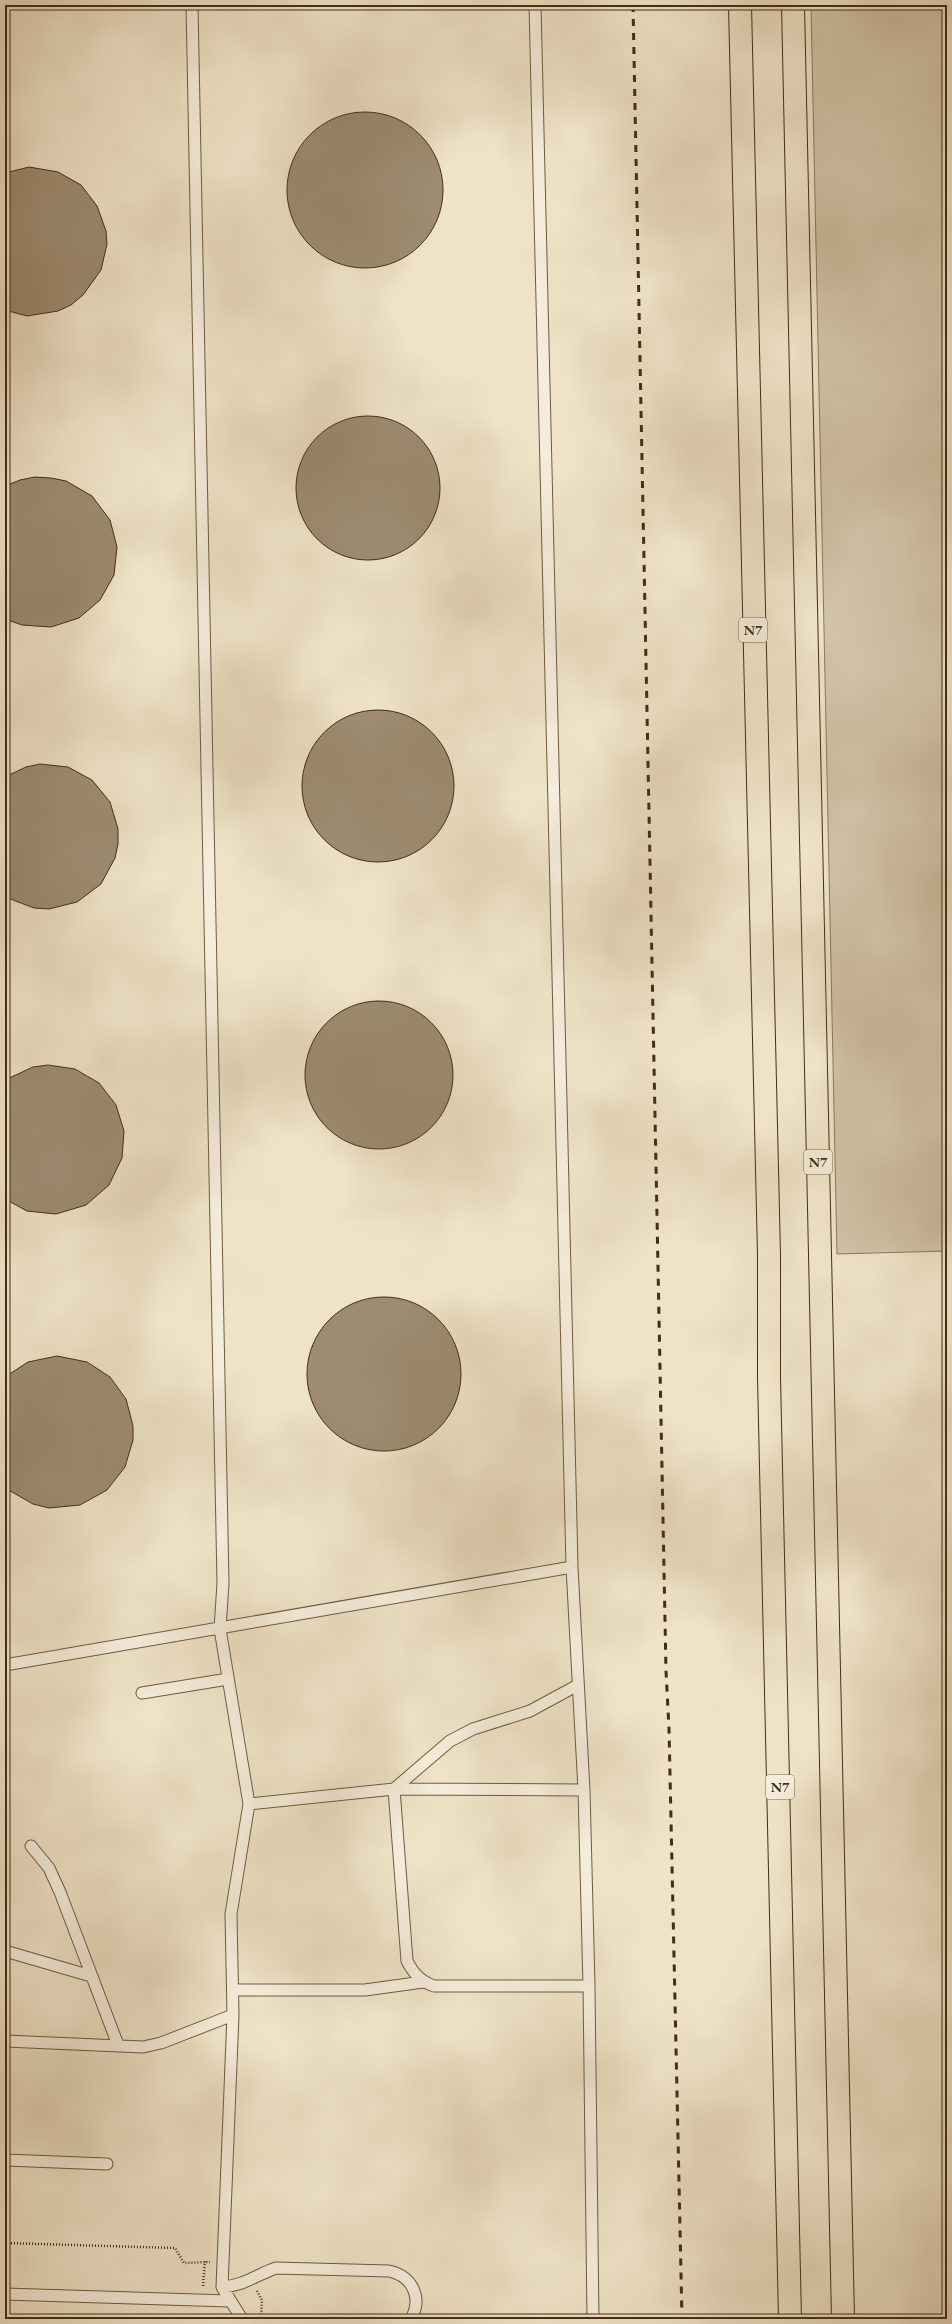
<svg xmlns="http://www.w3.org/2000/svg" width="952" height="2324" viewBox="0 0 952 2324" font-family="'EB Garamond',serif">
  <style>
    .green { fill: #d2c4a8; stroke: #8b785e }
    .building { fill: #9d8c71; stroke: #442d13 }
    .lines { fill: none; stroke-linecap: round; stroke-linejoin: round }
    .service-casing { stroke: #6f5a40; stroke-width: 13 }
    .motorway-casing { stroke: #442d13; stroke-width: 24 }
    .path { stroke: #442d13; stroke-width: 2.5; stroke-dasharray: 1 2; stroke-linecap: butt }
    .service { stroke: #f5eddb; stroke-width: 11 }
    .motorway { stroke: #efe3c7; stroke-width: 22 }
    .rail { stroke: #442d13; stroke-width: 3; stroke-dasharray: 7 7; stroke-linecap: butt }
    .labels { text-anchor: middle; stroke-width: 3; stroke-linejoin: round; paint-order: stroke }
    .shield { fill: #f5eddb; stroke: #79674f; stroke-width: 1 }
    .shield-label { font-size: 14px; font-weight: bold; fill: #442d13 }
  </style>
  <rect width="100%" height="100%" fill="#efe3c7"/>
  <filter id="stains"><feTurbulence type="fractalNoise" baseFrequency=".005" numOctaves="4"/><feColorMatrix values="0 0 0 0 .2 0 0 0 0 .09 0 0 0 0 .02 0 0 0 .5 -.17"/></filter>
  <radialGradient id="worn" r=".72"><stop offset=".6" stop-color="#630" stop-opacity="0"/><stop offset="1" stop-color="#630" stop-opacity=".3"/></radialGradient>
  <!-- green -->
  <path class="green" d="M811,5H947V1251L837,1254Z"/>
  <!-- building -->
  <path class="building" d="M287 190a78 78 0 1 1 156 0a78 78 0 1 1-156 0Z
    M29,167L58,172L81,185L97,206L106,231L107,244L101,270L83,295L71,305L58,311L27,316L5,310V173Z
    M296 488a72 72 0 1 1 144 0a72 72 0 1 1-144 0Z
    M35,477L51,478L66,481L92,496L110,520L117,547L114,575L100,600L79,618L51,627L22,625L5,619V486L20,480Z
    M302 786a76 76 0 1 1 152 0a76 76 0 1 1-152 0Z
    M40,764L68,767L92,780L110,802L118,829V844L115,858L101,884L77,902L49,909L34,908L5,897V777L26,767Z
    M305 1075a74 74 0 1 1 148 0a74 74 0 1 1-148 0Z
    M48,1065L75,1069L99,1083L116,1105L124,1131L122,1158L109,1185L86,1205L56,1214L27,1211L5,1199V1080L33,1067Z
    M307 1374a77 77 0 1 1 154 0a77 77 0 1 1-154 0Z
    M57,1356L87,1362L110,1377L126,1399L133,1426V1440L125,1467L107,1490L80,1505L49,1508L33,1504L5,1488V1377L28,1362Z"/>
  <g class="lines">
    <defs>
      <path id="service" d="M192,5L223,1583L220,1629L249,1804L231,1914L233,2015L222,2287L242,2319
        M535,5L572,1567L584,1790L589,1986L593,2319
        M5,1665L572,1567
        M578,1685L530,1711L473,1729L450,1741L394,1789L407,1961C414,1974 420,1981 434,1986H589
        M142,1693L228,1679
        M249,1804L394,1789L584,1790
        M31,1846L49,1868L60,1892L118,2045
        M5,1951L91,1976
        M233,1990H365L423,1982
        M5,2041L143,2047L161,2043L233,2015
        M5,2160L107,2164
        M222,2287C243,2286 256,2275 276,2268L389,2271C412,2276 423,2297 411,2319
        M5,2294L229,2301"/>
      <path id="motorway" d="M740,5L769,1255V1377L790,2319
        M793,5L843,2319"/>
    </defs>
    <!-- service casing -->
    <use href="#service" class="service-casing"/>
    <!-- motorway casing -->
    <use href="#motorway" class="motorway-casing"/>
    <!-- path -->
    <path class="path" d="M5,2243L175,2248L184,2263L210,2262
      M203,2286L205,2261
      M257,2291L262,2300L261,2319
      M202,2319V2313"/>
    <!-- service -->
    <use href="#service" class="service"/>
    <!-- motorway -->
    <use href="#motorway" class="motorway"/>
    <!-- rail -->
    <path class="rail" d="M633,5L666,1671L669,1729L682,2319"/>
  </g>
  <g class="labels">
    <!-- shield labels -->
    <g class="shield">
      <rect x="739" y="618" width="28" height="24" rx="3"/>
      <rect x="804" y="1150" width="28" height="24" rx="3"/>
      <rect x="766" y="1775" width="28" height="24" rx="3"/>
    </g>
    <g class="shield-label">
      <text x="753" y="635">N7</text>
      <text x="818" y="1167">N7</text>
      <text x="780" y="1792">N7</text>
    </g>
  </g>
  <!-- margin -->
  <rect width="952" height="2324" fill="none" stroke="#efe3c7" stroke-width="20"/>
  <rect x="6" y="6" width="940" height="2312" fill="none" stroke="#442d13" stroke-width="2"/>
  <rect x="10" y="10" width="932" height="2304" fill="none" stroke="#442d13"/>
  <rect width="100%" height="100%" filter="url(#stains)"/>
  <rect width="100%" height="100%" fill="url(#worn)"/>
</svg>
